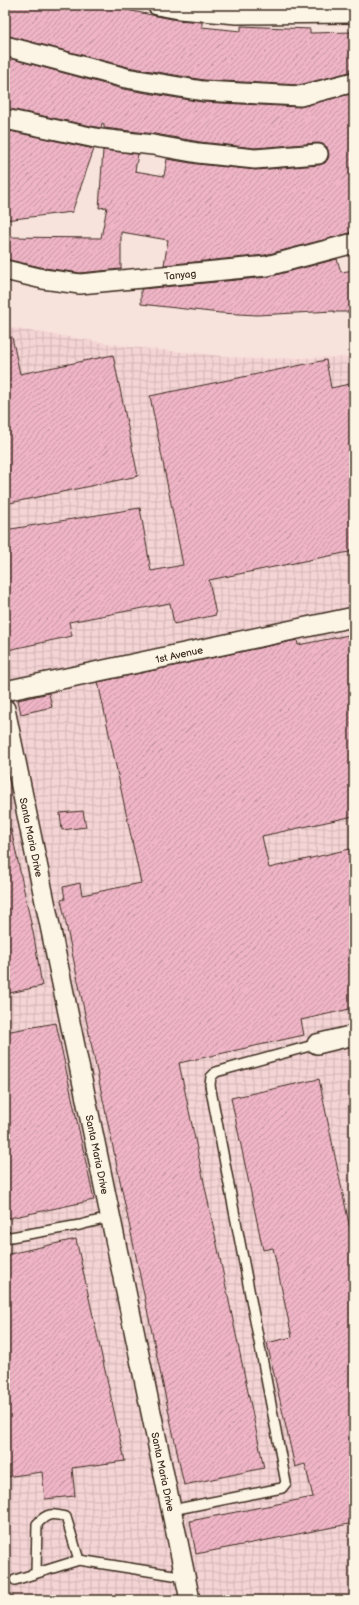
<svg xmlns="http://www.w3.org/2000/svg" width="359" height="1605" font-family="'Balsamiq Sans',sans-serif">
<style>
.industrial{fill:url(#industrial-grid)}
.building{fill:url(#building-hatch);stroke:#3b2a1e}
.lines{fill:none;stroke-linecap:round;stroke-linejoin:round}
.service-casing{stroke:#3b2a1e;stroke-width:12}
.minor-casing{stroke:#3b2a1e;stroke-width:22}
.service{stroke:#fcf5e5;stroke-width:9}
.minor{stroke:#fcf5e5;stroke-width:19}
.labels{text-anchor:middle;stroke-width:3;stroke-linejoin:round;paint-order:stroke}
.street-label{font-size:10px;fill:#3b2a1e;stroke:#fcf5e5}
</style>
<defs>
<pattern id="industrial-grid" width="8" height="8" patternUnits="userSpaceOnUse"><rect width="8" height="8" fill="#f5d4d5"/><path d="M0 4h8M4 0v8" fill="none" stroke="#d3b6b6"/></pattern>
<pattern id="building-hatch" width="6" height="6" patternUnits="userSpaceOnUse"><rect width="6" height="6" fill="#efb5c6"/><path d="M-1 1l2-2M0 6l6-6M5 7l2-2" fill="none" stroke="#c393a0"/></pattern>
</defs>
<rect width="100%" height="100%" fill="#f8e2dc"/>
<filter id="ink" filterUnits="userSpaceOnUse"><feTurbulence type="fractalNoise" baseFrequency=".025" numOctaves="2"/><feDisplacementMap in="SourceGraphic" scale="8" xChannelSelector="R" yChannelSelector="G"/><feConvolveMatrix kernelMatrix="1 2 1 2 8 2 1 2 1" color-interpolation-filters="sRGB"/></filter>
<g filter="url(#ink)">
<!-- industrial -->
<path class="industrial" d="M5,327L131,347L253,359L354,357V1600H5Z"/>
<!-- building -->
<path class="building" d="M5,5H102L177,20L202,22V27L241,31V26L310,29V33L354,32V71L299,85L204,80L128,67L5,35Z
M5,57L123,89L202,102L300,107L354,93V232L265,255L164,265L168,240L121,232V269L80,273L45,268L5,259V237L101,238L107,207L99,208L103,150L138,154L135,171L164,176L167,159L197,164L256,170L319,165L325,163L328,159L329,154L327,147L323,144L318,143L255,148L200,142L155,134L104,128V124L102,123L101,128L5,108Z
M5,130L94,149L72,212L5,220Z
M337,259L341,272L354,270V312H334V311L257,315L220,313L141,304V289L268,277Z
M12,337L20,374L113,355L138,476L5,504V338Z
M326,360L331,388L354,383V551L209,580L216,615L174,624L170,603L69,622L72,636L8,650L5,639V530L140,508L151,571L183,565L150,396Z
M354,634V816L262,836L269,868L354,848V1008L301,1020L304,1035L179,1063L264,1468L184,1485L61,900L65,899L63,887L80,883L82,895L141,883L98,682L297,640L298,645Z
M49,693L52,707L21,714L18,700Z
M83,811L86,827L62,830L60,813Z
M11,829L34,937L42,986L5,994V830Z
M56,1023L94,1200L5,1219V1032Z
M319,1079L354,1248V1523L196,1554L190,1521L313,1497L305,1464L295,1467L267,1343L292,1337L273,1248L263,1250L231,1098Z
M76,1239L125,1461L72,1468L75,1496L45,1499L42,1472L5,1477V1255Z"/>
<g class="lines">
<defs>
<path id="service" d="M5,1238L80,1225L112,1217
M172,1510L282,1488L286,1483L210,1085L211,1077L216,1072L317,1044
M36,1572L37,1524C47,1513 52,1513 66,1517L79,1560
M15,1580L79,1560L186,1577"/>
<g id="minor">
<path d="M157,5L179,9L237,14L354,13"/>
<path d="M5,46L126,78L203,91L300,96L354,82"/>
<path d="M5,119L100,139L153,145L198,153L255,159L318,154"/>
<path id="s1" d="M5,270L43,279L80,284L267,266L354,243"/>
<path id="s2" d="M5,691L354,617"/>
<path id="s3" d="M5,709L190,1600"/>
<path d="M317,1044L354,1035"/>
</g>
</defs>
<!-- service casing -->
<use href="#service" class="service-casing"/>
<!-- minor casing -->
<use href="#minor" class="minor-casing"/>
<!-- service -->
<use href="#service" class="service"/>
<!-- minor -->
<use href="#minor" class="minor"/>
</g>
</g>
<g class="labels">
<!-- street labels -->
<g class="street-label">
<text dy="4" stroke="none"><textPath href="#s1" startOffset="177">Tanyag</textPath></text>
<text dy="4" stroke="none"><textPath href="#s2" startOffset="178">1st Avenue</textPath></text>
<text dy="4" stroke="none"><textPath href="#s3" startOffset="131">Santa Maria Drive</textPath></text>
<text dy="4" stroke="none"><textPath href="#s3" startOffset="455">Santa Maria Drive</textPath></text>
<text dy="4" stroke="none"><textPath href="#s3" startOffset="779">Santa Maria Drive</textPath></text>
</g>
</g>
<!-- margin -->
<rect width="359" height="1605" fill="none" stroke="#fcf5e5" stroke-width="20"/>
<rect x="10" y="10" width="339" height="1585" fill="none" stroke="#3b2a1e" stroke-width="1.5" filter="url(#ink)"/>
</svg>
